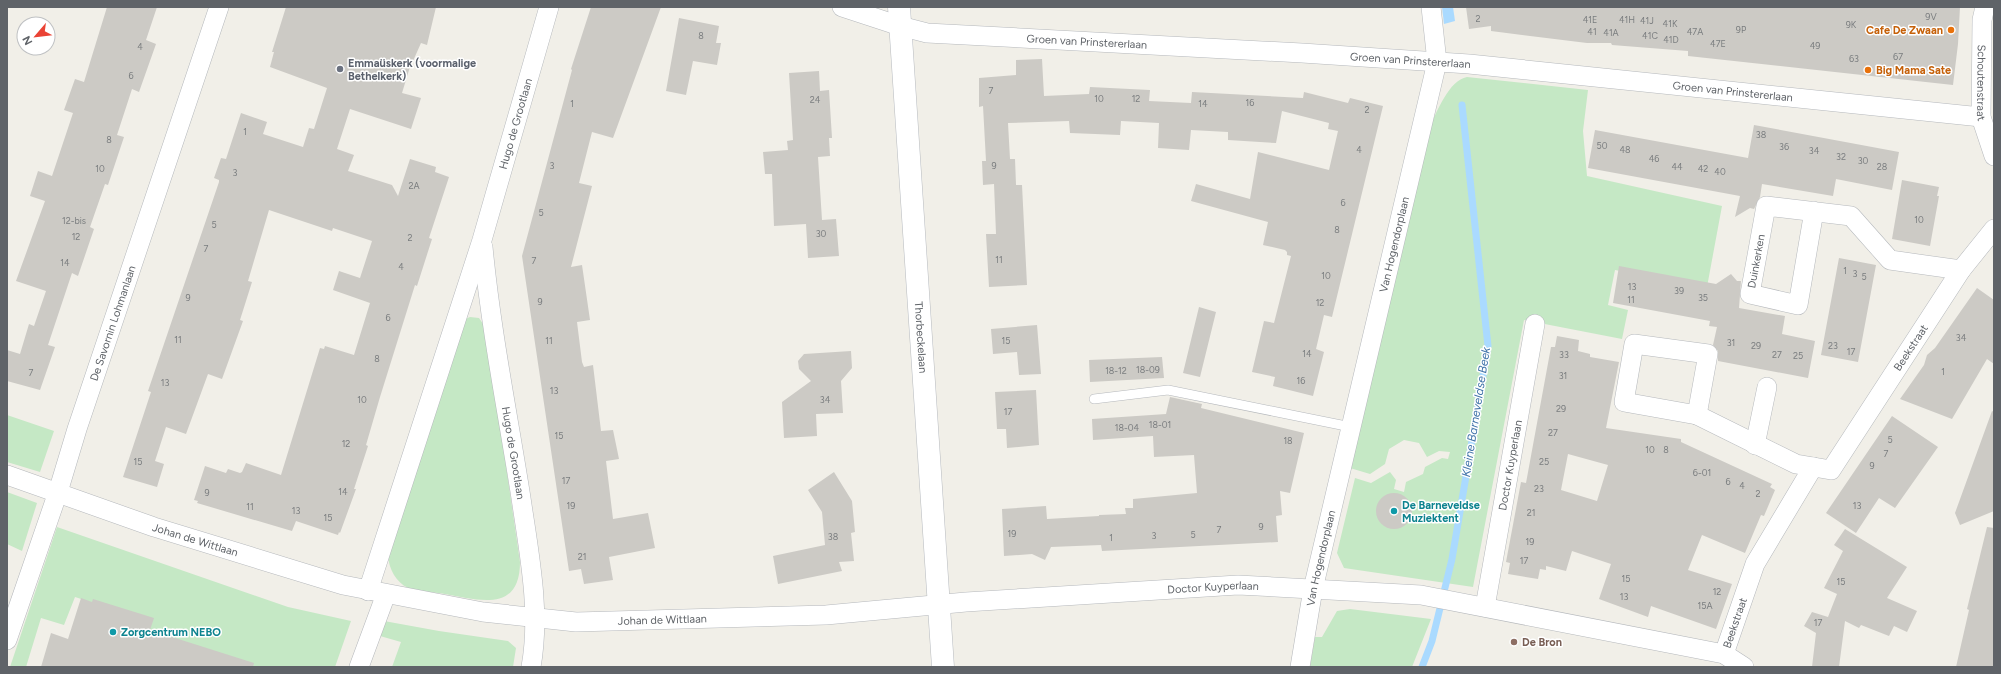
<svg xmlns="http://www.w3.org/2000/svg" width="2001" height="674" font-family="Figtree,sans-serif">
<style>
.green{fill:#c5e8c5}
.water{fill:#aadaff}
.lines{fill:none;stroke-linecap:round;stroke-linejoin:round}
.stream{stroke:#aadaff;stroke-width:7}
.building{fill:#cccac5;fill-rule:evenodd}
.lane-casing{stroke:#b5b8bc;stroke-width:10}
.street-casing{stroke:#b5b8bc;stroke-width:20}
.secondary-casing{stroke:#b6babf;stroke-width:23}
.lane{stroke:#fff;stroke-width:9}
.street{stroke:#fff;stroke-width:19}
.secondary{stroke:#fff;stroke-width:22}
.food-dot{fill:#e8710a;stroke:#fff;stroke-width:1.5}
.worship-dot{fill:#6b7280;stroke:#fff;stroke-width:1.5}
.culture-dot{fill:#0f9aa8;stroke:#fff;stroke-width:1.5}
.education-dot{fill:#8d6e63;stroke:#fff;stroke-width:1.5}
.labels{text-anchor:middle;stroke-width:3;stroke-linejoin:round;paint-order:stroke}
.number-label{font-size:9px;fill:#7a7d7f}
.food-label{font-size:11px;font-weight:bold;fill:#c56008;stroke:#fff;text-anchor:end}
.street-label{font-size:11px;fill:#5f6368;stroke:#fff}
.worship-label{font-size:11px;font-weight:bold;fill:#5b616d;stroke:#fff;text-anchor:start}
.culture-label{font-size:11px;font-weight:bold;fill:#0d838f;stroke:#fff;text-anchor:start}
.education-label{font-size:11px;font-weight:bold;fill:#785e54;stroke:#fff;text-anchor:start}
.water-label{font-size:12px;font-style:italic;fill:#4174aa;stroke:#fff}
</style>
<rect width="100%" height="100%" fill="#f1efe8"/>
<!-- green -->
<path class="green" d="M1467,77L1588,90L1583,131L1587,176L1722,206L1707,287L1615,270L1608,305L1628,310L1622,339L1524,320L1473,587L1344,568L1337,553L1355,478L1371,483L1390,472L1396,480L1394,489L1404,492L1406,482L1423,474L1425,467L1442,458L1448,459L1450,452L1439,451L1427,457L1419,443L1404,440L1389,449L1385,464L1370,474L1350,468L1430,126C1437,112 1449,80 1467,77Z
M470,317L479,318L486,328L520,562C520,613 479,600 445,594C434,592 418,592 408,588C396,582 389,569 388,556L463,320Z
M7,415L54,431L40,472L7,462Z
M7,492L37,503L22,551L7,544Z
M57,527L288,607L351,621L335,667H225L135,639L143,619L75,597L64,625L41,618L26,667H10Z
M1350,609L1431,619L1412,667H1310L1315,637H1322L1337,611Z
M384,621L439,631L508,641L516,648L513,667H392L401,642L380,636Z"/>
<!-- water -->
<path class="water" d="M1442,7H1453L1455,21L1444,24Z"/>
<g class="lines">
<!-- stream -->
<path class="stream" d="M1422,667L1432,641L1452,559L1488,346L1462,105"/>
</g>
<!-- building -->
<path class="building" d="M107,7H157L146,40L156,44L139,92L132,89L117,135L124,137L108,185L105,184L90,227L94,229L78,276L72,273L48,345L55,347L40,390L7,381V350L20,354L29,324L34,326L46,291L16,281L45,201L30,196L38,171L52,176L73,113L64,110L75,79L84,82Z
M286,7H436L427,45L421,43L409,70L402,93L421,98L411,129L350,109L337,149L354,155L348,171L392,185L398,196L410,159L436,167L435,172L449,177L429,238L432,239L417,286L415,285L380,397L366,445L368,446L354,489H356L340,533L339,532L338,535L296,521L292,531L197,503L198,501L194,500L205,466L226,473L228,469L240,473L242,472L246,463L281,475L320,348L324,349L325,346L354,355L370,303L333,290L339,271L360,278L372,241L333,228L332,231L269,210L248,281L252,282L240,320L243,321L222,379L208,374L186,434L166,427L155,461L164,464L157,487L123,477L151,392L148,391L219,182V180L214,178L221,158L226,159L241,113L267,122L263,134L303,147L309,128L314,129L327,88L270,67L274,52H272Z
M591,7H661L613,138L592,132L579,183L592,186L571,267L582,265L590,320L577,322L582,362L584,367L593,365L601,431L613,430L619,459L606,461L613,519L648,513L655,548L609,557L613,580L584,584L581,569L569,571L522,256L572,70L571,69Z
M1466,7H1960L1958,44L1953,85L1688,56V51L1612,45L1611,43H1587L1491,31V26L1469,29Z
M679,18L719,26L716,43H721L717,65L693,61L686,95L666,91Z
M1042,59L1044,96L1089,94L1090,87L1150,90L1149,101L1191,103L1192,92L1303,98L1304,92L1348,103L1350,98L1383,106L1332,317L1324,315L1316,349L1324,352L1313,396L1273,386L1275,377L1252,372L1264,321L1274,323L1291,256L1287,255V252L1285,250L1263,245L1268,222L1191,201L1196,184L1250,199L1258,152L1329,170L1338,131L1328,129L1329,123L1282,111L1276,143L1228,140V132L1191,130L1189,150L1158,148L1159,123L1121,121L1120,135L1070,133L1069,121L1008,123L1010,159H1015L1016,185H1022L1027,285L989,287L986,234H996L994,184L983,185L982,161H986L983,106L979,107V78L1016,75V60Z
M819,71L820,91L829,90L832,138H829L830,156L818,157L822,220L836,219L839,256L808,258L806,224L774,226L772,174H765L763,152L788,150L787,141L793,140L789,73Z
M1754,125L1899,152L1892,190L1836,179L1833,196L1762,184L1760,197L1754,209L1750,208L1735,217L1740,196L1588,168L1595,130L1748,158Z
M1902,180L1939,187L1937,196H1939L1930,246L1892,239Z
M1839,258L1876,265L1858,362L1821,355Z
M1619,266L1716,284L1731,274L1737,281H1741L1739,308L1785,316L1782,334L1815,341L1808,378L1718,361V351L1713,345L1717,327L1709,326L1710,321L1613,303Z
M1977,288L1994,300V364L1987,359L1952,419L1900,399L1924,365L1927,355L1935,348Z
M1199,307L1216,312L1200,377L1183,373Z
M1037,325L1041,374L1019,375L1017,352L993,354L991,329Z
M1557,336L1579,340L1578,351L1590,354V357L1619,362L1606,428L1681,439V442L1772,484L1770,487L1775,490L1764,516L1761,515L1745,553L1702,535L1688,570L1732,584L1716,629L1651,606L1648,617L1599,599L1611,564L1572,551L1566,571L1546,566V570L1540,569L1538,579L1508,574L1510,563L1506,562L1521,482L1526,483L1551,347H1555ZM1568,454L1608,465L1597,501L1561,490Z
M851,351L852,368L841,381L843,413L816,414L817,436L784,438L782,402L811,381L799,369L798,361L804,354Z
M1162,357L1164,378L1090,382L1089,360Z
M1036,390L1039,445L1007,448L1006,429H997L995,392Z
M1170,397L1202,404L1201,408L1304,433L1290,493L1280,491L1282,515L1276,516L1278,542L1102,551L1101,545L1051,547L1045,560L1032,554L1004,556L1002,509L1046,506L1047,519L1099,516V515L1126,514L1125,508H1133V499L1197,493L1194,455L1154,457L1153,436L1093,440L1092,419L1166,414Z
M1992,411L1994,412V511L1960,525L1955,513Z
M1892,416L1938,447L1895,508L1879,498L1856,533L1826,513Z
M834,472L852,501L855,532L851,533L854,561L839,562L842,571L778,584L773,556L825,545L822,512L808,490Z
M1376 511a18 18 0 1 1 36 0a18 18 0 1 1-36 0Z
M1987,527L1994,528V667H1956L1969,610L1967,609Z
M1845,529L1907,567L1887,598L1917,611L1907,632L1894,626L1889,636L1861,625L1859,628L1845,621L1839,667H1812L1816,633L1804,626L1812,612L1828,617L1837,594L1824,588L1843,551L1834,545Z
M81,598L92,602L93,599L154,618L150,630L254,663L253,667H41L51,633L68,639Z"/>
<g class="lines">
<defs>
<path id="lane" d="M1094,399L1168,390L1351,427"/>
<g id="street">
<path id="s1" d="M842,7L900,26L927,33L1302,53L1469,64L1981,117"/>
<path id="s2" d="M1985,7L1982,20L1981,117L1994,156"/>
<path id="s3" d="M1814,211L1798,305L1750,294L1766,206L1851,216L1890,260L1961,270"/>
<path id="s4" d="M483,247C491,331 508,415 521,498C529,553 541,612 531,667"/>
<path d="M1634,344L1708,354L1697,415L1624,402Z"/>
<path id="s5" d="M1697,415L1796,464L1831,470L1961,270L1994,229"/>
<path d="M1755,445L1767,387"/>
<path id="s6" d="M7,475L154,527L343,585L483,612L576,622L826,615L966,602L1238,585L1421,595L1724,654L1744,667"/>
<path id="s7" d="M368,591L482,240L549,7"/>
<path id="s8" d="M1485,607L1535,324"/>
<path id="s9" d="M7,640L58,492L77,429L219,7"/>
<path id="s10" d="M1724,654L1755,564L1813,467"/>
<path d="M359,667L386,594"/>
<path id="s11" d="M1300,667L1313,589L1437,62L1431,7"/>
</g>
<g id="secondary">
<path id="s12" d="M899,7L943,667"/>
</g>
</defs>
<!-- lane casing -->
<use href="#lane" class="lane-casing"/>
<!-- street casing -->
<use href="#street" class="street-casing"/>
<!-- secondary casing -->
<use href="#secondary" class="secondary-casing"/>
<!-- lane -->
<use href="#lane" class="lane"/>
<!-- street -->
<use href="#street" class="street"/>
<!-- secondary -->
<use href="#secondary" class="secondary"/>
</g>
<!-- markers -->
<g class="food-dot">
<circle cx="1951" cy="30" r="4"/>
<circle cx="1868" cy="70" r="4"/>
</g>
<circle class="worship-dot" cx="340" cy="69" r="4"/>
<g class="culture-dot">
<circle cx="1394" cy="511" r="4"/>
<circle cx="113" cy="632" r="4"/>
</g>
<circle class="education-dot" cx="1514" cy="642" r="4"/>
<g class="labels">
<!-- number labels -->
<g class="number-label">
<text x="1931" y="20">9V</text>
<text x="1478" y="22">2</text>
<text x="1590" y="23">41E</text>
<text x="1627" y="23">41H</text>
<text x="1647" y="24">41J</text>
<text x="1670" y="27">41K</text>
<text x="1851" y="28">9K</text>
<text x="1741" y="33">9P</text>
<text x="1592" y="35">41</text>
<text x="1695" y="35">47A</text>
<text x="1611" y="36">41A</text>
<text x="701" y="39">8</text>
<text x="1650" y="39">41C</text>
<text x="1671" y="43">41D</text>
<text x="1718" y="47">47E</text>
<text x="1815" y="49">49</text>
<text x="140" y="50">4</text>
<text x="1898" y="60">67</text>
<text x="1854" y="62">63</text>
<text x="131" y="79">6</text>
<text x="991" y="94">7</text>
<text x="1099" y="102">10</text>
<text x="1136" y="102">12</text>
<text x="815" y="103">24</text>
<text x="1250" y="106">16</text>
<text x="572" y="107">1</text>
<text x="1203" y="107">14</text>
<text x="1367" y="113">2</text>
<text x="245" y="135">1</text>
<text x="1761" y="138">38</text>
<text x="109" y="143">8</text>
<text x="1602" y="149">50</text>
<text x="1784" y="150">36</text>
<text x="1359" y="153">4</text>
<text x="1625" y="153">48</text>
<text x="1814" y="154">34</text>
<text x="1841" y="160">32</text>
<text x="1654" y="162">46</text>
<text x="1863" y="164">30</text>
<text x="552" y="169">3</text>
<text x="994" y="169">9</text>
<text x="1677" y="170">44</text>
<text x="1882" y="170">28</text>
<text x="100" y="172">10</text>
<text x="1703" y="172">42</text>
<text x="1720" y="175">40</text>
<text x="235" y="176">3</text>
<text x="414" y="189">2A</text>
<text x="1343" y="206">6</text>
<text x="541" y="216">5</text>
<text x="1919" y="223">10</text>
<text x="74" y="224">12-bis</text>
<text x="214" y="228">5</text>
<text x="1337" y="233">8</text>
<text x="821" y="237">30</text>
<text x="76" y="240">12</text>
<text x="410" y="241">2</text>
<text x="206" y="252">7</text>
<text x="999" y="263">11</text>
<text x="534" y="264">7</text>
<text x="65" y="266">14</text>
<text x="401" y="270">4</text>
<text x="1845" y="274">1</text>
<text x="1855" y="277">3</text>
<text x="1326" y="279">10</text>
<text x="1864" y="280">5</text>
<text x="1632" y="290">13</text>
<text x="1679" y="294">39</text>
<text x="188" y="301">9</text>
<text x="1703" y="301">35</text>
<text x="1631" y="303">11</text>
<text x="540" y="305">9</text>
<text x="1320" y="306">12</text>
<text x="388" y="321">6</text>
<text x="1961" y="341">34</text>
<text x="178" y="343">11</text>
<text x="549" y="344">11</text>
<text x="1006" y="344">15</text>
<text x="1731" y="346">31</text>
<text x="1756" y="349">29</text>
<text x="1833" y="349">23</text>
<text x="1851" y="355">17</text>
<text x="1307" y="357">14</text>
<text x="1564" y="358">33</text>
<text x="1777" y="358">27</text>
<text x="1798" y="359">25</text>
<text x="377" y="362">8</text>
<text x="1148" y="373">18-09</text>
<text x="1116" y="374">18-12</text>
<text x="1943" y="375">1</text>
<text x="31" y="376">7</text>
<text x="1563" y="379">31</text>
<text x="1301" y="384">16</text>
<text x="165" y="386">13</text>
<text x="554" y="394">13</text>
<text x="362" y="403">10</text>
<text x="825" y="403">34</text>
<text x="1561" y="412">29</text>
<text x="1008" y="415">17</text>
<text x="1160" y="428">18-01</text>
<text x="1127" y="431">18-04</text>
<text x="1553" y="436">27</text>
<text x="559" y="439">15</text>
<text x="1890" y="443">5</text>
<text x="1288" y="444">18</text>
<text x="346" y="447">12</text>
<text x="1650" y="453">10</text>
<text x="1666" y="453">8</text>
<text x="1886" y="457">7</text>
<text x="138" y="465">15</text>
<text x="1544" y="465">25</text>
<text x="1872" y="469">9</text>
<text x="1702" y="476">6-01</text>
<text x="566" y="484">17</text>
<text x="1728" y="485">6</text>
<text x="1742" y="489">4</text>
<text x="1539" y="492">23</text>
<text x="343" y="495">14</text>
<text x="207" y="496">9</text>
<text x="1758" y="497">2</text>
<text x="571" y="509">19</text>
<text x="1857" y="509">13</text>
<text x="250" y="510">11</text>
<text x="296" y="514">13</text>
<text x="1531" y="516">21</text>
<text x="328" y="521">15</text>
<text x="1261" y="530">9</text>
<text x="1219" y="533">7</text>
<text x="1012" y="537">19</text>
<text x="1193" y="538">5</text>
<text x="1154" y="539">3</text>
<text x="833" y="540">38</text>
<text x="1111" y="541">1</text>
<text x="1530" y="545">19</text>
<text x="582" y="560">21</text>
<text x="1524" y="564">17</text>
<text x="1626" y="582">15</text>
<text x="1841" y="585">15</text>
<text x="1717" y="595">12</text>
<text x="1624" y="600">13</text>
<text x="1705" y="609">15A</text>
<text x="1818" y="626">17</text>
</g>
<!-- food labels -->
<g class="food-label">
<text x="1943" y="34">Cafe De Zwaan</text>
<text x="1876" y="74" text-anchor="start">Big Mama Sate</text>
</g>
<!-- street labels -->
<g class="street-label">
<text dy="4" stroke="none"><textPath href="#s1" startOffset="249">Groen van Prinstererlaan</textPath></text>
<text dy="4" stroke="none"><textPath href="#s1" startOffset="573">Groen van Prinstererlaan</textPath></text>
<text dy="4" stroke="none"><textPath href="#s2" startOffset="76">Schoutenstraat</textPath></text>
<text dy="4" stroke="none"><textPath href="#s1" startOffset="897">Groen van Prinstererlaan</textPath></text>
<text dy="4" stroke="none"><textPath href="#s7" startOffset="490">Hugo de Grootlaan</textPath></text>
<text dy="4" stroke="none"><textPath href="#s11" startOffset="433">Van Hogendorplaan</textPath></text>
<text dy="4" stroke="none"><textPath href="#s3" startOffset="178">Duinkerken</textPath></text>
<text dy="4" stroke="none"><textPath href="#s9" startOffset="334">De Savornin Lohmanlaan</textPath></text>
<text dy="4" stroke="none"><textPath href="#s12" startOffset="331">Thorbeckelaan</textPath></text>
<text dy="4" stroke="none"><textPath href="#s5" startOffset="292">Beekstraat</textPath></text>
<text dy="4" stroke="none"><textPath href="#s4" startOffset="208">Hugo de Grootlaan</textPath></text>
<text dy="4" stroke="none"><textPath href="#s8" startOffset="144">Doctor Kuyperlaan</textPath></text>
<text dy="4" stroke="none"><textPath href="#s6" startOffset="199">Johan de Wittlaan</textPath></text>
<text dy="4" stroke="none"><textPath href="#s11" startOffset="111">Van Hogendorplaan</textPath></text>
<text dy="4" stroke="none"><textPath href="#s6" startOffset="1228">Doctor Kuyperlaan</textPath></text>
<text dy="4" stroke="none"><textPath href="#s6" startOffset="676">Johan de Wittlaan</textPath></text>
<text dy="4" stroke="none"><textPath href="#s10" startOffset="33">Beekstraat</textPath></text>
</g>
<!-- worship labels -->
<g class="worship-label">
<text x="348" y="67">Emmaüskerk (voormalige<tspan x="348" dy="13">Bethelkerk)</tspan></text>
</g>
<!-- culture labels -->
<g class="culture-label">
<text x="1402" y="509">De Barneveldse<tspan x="1402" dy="13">Muziektent</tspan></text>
<text x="121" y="636">Zorgcentrum NEBO</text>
</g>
<!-- education labels -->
<g class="education-label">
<text x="1522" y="646">De Bron</text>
</g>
<!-- water labels -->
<g class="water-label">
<text transform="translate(1476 412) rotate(-81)" y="4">Kleine Barneveldse Beek</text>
</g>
</g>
<!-- border -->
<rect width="2001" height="674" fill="none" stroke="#5f6368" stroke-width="16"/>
<!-- north arrow -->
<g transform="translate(36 36) rotate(242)"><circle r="19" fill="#ffffff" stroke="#bfc1c3"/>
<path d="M0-3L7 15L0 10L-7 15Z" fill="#ea4335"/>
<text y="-6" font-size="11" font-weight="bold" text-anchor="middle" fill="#5f6368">N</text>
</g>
</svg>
